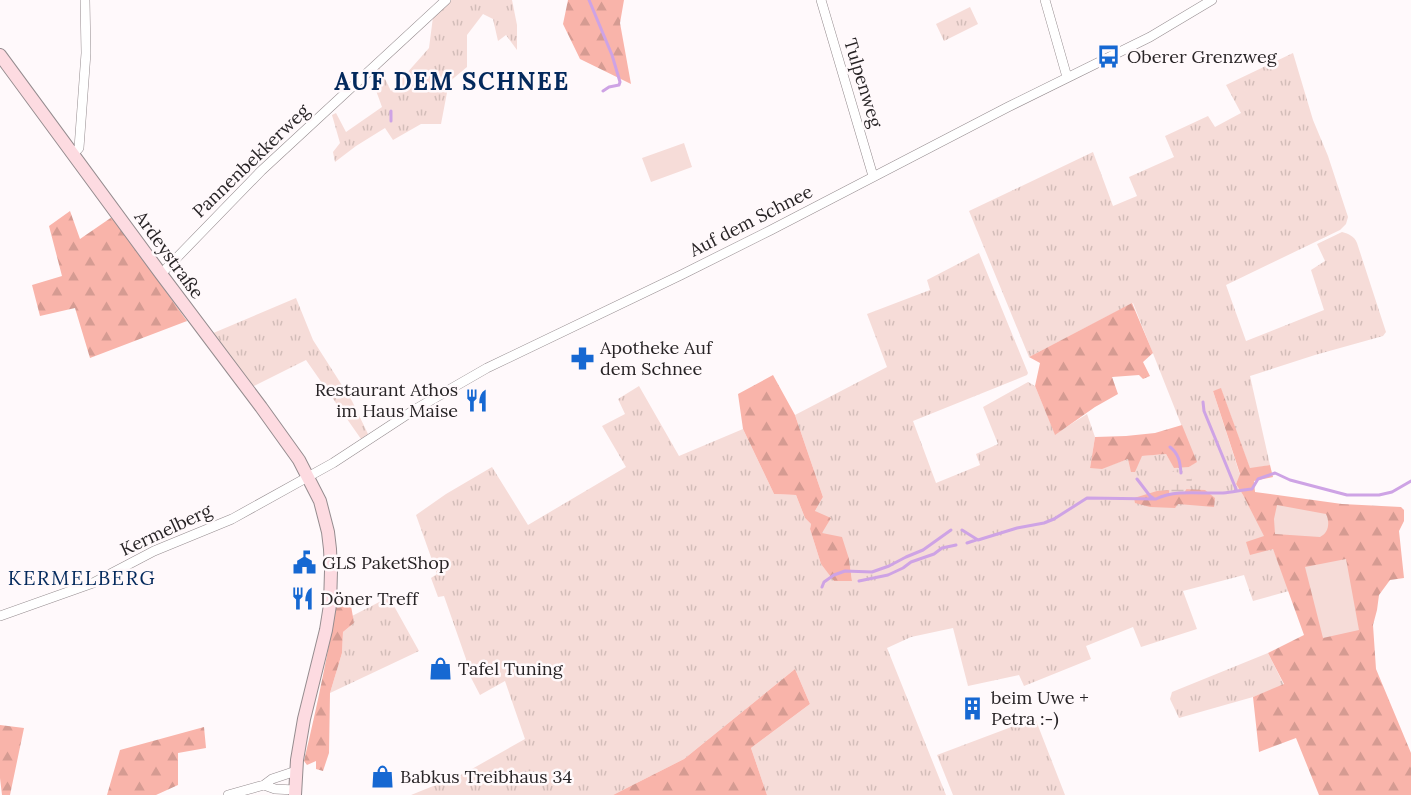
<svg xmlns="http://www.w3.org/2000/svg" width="1411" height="795" font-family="Lora,serif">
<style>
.grass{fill:url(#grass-tufts)}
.forest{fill:url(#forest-firs)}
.wetland{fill:url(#wetland-marsh)}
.garden{fill:#f6dcd8}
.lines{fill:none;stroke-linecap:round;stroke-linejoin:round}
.stream{stroke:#cea3e5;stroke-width:3}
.minor-casing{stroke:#958c8f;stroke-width:10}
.secondary-casing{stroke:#958c8f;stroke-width:14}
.minor{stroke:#fff;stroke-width:9}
.secondary{stroke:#fddbe1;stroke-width:12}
.labels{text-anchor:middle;stroke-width:5;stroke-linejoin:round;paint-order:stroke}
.poi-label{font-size:18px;fill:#282426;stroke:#fff9fb;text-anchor:start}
.street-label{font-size:18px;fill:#282426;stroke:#fff9fb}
.neighbourhood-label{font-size:20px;letter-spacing:1.5px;fill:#03295c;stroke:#fff9fb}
.district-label{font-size:24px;font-weight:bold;letter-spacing:1.5px;fill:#03295c;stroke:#fff9fb}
</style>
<defs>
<pattern id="grass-tufts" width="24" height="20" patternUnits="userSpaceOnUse" patternTransform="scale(1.5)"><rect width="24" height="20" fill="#f6dcd8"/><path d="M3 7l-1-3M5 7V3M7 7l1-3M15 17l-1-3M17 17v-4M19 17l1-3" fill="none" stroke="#d3bdb9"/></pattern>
<pattern id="forest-firs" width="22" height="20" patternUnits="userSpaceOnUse" patternTransform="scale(1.5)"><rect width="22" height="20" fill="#f9b4aa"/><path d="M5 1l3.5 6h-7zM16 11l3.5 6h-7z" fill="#d59b92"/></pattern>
<pattern id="wetland-marsh" width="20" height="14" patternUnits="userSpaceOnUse" patternTransform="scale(1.5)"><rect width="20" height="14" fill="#f6dcd8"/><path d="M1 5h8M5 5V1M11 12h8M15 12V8" fill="none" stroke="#d3bdb9"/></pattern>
</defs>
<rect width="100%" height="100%" fill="#fff9fb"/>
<!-- grass -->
<path class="grass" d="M451,0H512L517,25V50L506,35L498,41L493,19L483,14L467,35V67L449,82L441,124H421L393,140L385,128L356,146L335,162L333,152L340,143L332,115L336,113L346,132L382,107L370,74L379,67L391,91L429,48L433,17Z
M970,7L978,24L944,41L936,24Z
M1293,53L1313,120L1328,156L1348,217L1346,224L1340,230L1226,285L1246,341L1324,310L1311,270L1325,261L1317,244L1342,232C1349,234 1354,236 1357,243L1386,332L1383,336L1315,355L1250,376L1270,465L1250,469L1221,389L1213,391L1240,475L1236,484L1243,495L1265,536L1250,554L1273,548L1289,591L1253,601L1244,575L1183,591L1197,629L1141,647L1133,627L1086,646L1091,659L1024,686L1019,675L968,686L953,628L911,637L887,648L946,795H767L751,748L810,704L795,669L684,759L613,795H411L463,774L525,739L505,681L480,695L467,670L466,659L444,596L438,597L431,578L437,574L416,515L446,494L492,467L528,525L626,467L602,426L625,414L618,399L639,386L679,456L743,429L774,494L796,495L805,518L811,524L810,529L821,564L834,580L852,581L849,559L822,533L815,511L823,497L795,415L887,367L867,314L930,290L927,280L979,253L1028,373L1027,375L913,421L936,483L980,465L976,454L998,444L983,407L1028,382L1035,386L1055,434L1087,414L1095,437L1090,468C1107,469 1116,462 1132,458C1143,455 1155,455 1166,454L1174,467H1189L1196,462L1133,303L1029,357L969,211L1093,152L1113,206L1137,196L1129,177L1174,157L1165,136L1208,116L1215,127L1241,113L1226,85Z
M296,298L313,340L352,401L368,434L361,439L306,360L252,387L211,334Z
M389,597L419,651L330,693L342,653L343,632L354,623L352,616Z
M1268,653L1284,685L1253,697L1179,718L1170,699L1172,692Z
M1035,718L1065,795H953L937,755Z"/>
<!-- forest -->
<path class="forest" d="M568,0H624L620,23L631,84L580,59L563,24Z
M70,211L80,239L112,217L187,321L90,358L75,308L40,316L32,285L62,276L49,226Z
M1132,303L1153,353L1143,362L1150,376L1143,379L1139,375L1112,377L1118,394L1095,407L1055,435L1035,386L1040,363L1029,357Z
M773,375L795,415L823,497L815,511L831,518L822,533L842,537L849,559L852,581H834L821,564L810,529L811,524L805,518L796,495L774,494L743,429L738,394Z
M1221,388L1250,468L1270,465L1273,477L1254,481L1255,492L1342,504L1401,507L1404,510V521L1399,531L1404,578L1390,580L1379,595L1377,610L1373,625L1376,669L1411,753V795H1319L1296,738L1259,752L1253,697L1284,684L1268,653L1304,635L1273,549L1250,555L1246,542L1264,536L1243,495L1236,484L1240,474L1213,391Z
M1182,425L1197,462L1189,467L1174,468L1166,454L1142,456L1135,472H1131L1128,459L1102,469L1090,468L1095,437L1126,436L1155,433Z
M1183,489L1205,490L1215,498L1214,507L1178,504L1175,508L1150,507L1135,503L1134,498L1157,491Z
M349,594L354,623L343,632L342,653L330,693L329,753L323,771L316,769V761L307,765L304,761C317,706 329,651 337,596Z
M795,669L810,704L751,748L767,795H613L684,759Z
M0,725L24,728L10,795H2L0,778Z
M204,727L206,748L178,753V785L156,795H107L120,750Z"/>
<!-- wetland -->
<path class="wetland" d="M1170,471L1181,473L1189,471L1192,480L1184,493L1169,495Z"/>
<!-- garden -->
<path class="garden" d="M684,143L692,167L651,182L642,158Z
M1277,505L1326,514C1330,522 1329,533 1320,537L1275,534L1274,519Z
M1346,559L1359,630L1323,638L1305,567Z"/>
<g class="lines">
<!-- stream -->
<path class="stream" d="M589,0L612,55L620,82L619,85L609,87L603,91
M391,111V121
M1203,402L1204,411L1236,489
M1170,447C1179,454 1180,462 1181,473
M1137,479L1150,496L1153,498
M962,530L978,540L1017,528L1044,523L1054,519L1087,498L1156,499C1177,489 1201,494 1223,493C1233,492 1242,490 1252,489L1258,479L1275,473L1290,480L1347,495H1379L1392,492L1411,481
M967,543L976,540
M859,581L888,575L903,568L911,562L934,554L942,548L956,545
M822,587L824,582L834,575L845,571L872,572L889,566L906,557L923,550L951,530"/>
<defs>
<path id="minor" d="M821,0L873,176
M1045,0L1067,77
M73,154L79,148L86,53L85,0
M161,274L261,171L446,0
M0,616L93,583L154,551L232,519L333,463L414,410L487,368L681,275L771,230L1008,107L1150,37L1212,0
M264,785L275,789L295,790
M228,795L264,785L272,779L296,771"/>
<path id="secondary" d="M0,55L161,274L261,407L299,460L320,501L328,532L330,549L331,571L330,605L326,630L304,719L297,760L295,795"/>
</defs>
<!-- minor casing -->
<use href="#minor" class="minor-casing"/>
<!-- secondary casing -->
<use href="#secondary" class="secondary-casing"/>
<!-- minor -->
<use href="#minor" class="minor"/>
<!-- secondary -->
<use href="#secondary" class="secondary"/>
</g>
<!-- icons -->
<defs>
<symbol id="bus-bare" viewBox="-9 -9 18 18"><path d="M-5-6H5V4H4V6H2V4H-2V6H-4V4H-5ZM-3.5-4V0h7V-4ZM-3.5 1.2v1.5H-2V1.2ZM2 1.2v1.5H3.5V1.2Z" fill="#1668d2" stroke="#fff9fb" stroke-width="2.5" paint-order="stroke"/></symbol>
<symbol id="pharmacy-bare" viewBox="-9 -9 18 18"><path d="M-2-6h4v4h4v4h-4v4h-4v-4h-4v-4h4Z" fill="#1668d2" stroke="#fff9fb" stroke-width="2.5" paint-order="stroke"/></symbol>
<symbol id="restaurant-bare" viewBox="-9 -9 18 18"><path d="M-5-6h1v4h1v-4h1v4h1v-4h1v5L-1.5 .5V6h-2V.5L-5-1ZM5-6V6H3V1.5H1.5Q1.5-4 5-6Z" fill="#1668d2" stroke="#fff9fb" stroke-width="2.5" paint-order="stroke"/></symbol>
<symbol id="civic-bare" viewBox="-9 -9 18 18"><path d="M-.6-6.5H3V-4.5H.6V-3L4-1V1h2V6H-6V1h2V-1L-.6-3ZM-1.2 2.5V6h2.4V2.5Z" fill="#1668d2" stroke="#fff9fb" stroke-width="2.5" paint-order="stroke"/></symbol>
<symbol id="shop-bare" viewBox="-9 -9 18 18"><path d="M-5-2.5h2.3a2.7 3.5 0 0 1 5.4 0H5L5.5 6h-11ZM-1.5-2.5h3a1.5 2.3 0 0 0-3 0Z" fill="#1668d2" stroke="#fff9fb" stroke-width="2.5" paint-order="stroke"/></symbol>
<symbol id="building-bare" viewBox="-9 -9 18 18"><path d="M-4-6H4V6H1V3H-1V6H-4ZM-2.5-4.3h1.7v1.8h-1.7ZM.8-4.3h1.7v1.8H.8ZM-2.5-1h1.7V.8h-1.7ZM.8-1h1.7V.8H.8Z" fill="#1668d2" stroke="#fff9fb" stroke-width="2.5" paint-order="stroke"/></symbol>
</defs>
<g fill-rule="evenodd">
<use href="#bus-bare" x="1092" y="40" width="33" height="33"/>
<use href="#pharmacy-bare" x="566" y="342" width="33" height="33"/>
<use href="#restaurant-bare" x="460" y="384" width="33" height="33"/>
<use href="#civic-bare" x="288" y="546" width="33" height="33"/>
<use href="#restaurant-bare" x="286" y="582" width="33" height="33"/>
<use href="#shop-bare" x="424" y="652" width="33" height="33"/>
<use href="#building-bare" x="956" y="692" width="33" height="33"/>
<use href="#shop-bare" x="366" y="760" width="33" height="33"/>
</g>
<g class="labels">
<!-- poi labels -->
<g class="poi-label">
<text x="1127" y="63">Oberer Grenzweg</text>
<text x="600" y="354">Apotheke Auf<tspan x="600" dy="21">dem Schnee</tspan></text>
<text x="458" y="396" text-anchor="end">Restaurant Athos<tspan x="458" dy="21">im Haus Maise</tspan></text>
<text x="322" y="569">GLS PaketShop</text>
<text x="320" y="605">Döner Treff</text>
<text x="458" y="675">Tafel Tuning</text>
<text x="991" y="704">beim Uwe +<tspan x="991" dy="21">Petra :-)</tspan></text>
<text x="400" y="783">Babkus Treibhaus 34</text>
</g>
<!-- street labels -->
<g class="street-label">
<text transform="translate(863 83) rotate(73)" y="6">Tulpenweg</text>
<text transform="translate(251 161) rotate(-44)" y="6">Pannenbekkerweg</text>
<text transform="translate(751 221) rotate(-27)" y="6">Auf dem Schnee</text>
<text transform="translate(169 255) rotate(54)" y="6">Ardeystraße</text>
<text transform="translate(166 530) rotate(-25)" y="6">Kermelberg</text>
</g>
<!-- neighbourhood labels -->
<g class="neighbourhood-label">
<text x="82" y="585">KERMELBERG</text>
</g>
<!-- district labels -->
<g class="district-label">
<text x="452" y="90">AUF DEM SCHNEE</text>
</g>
</g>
</svg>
